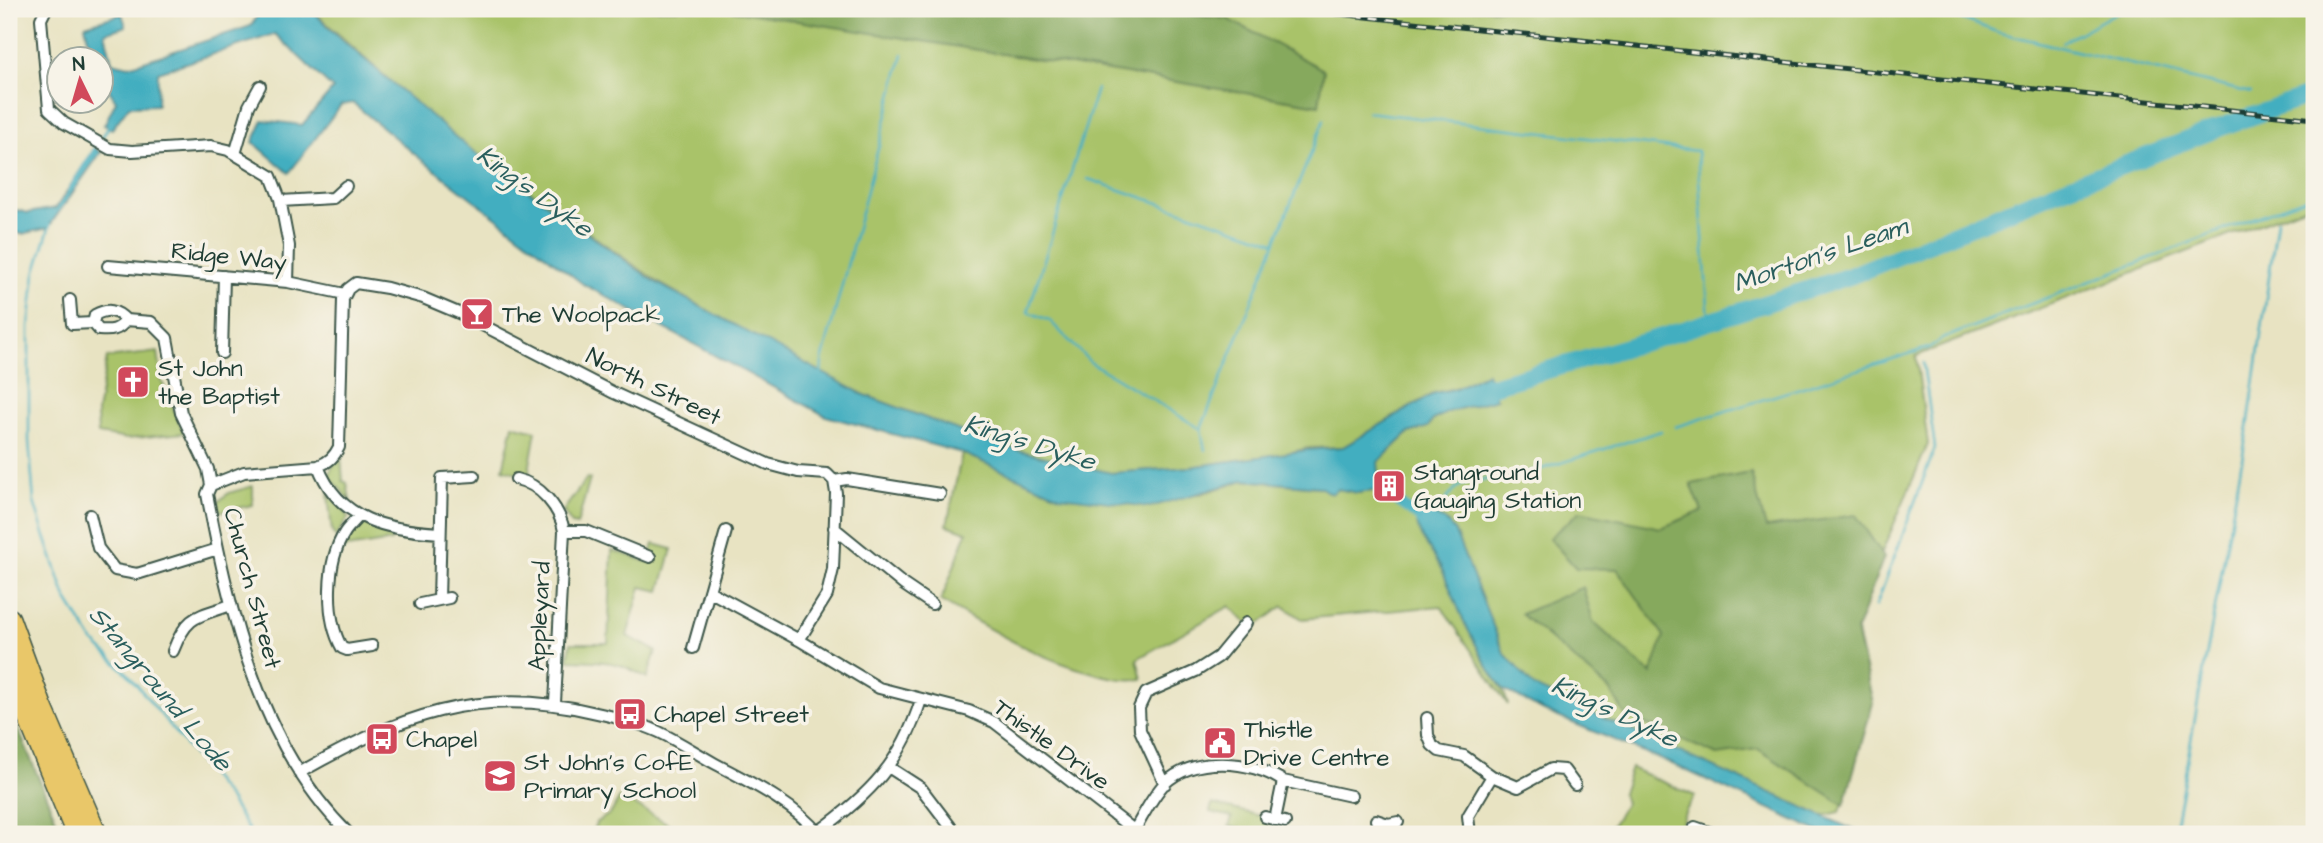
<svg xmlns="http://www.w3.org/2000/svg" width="2323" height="843" font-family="'Architects Daughter',sans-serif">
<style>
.green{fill:#a9c369;stroke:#64804e;stroke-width:2}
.forest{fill:#86a95d;stroke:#527348;stroke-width:2}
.water{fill:#42aec0;stroke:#30767a;stroke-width:2}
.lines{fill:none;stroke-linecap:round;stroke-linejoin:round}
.stream{stroke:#42aec0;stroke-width:2.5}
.canal{stroke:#42aec0;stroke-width:10}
.river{stroke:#42aec0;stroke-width:18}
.street-casing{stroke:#3d5649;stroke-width:14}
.highway-casing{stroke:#3d5649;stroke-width:24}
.street{stroke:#fff;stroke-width:10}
.highway{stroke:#e9c769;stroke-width:21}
.rail-casing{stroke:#1f3d34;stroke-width:5}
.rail{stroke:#f7f3e8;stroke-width:2.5;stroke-dasharray:8;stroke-linecap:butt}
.labels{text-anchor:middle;stroke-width:7;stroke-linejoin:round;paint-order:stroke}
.street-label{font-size:24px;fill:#1f3d34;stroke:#f7f3e8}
.poi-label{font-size:24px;fill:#1f3d34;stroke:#f7f3e8;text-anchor:start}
.water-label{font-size:26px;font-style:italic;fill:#2a5f5e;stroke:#f7f3e8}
</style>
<rect width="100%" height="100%" fill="#f7f3e8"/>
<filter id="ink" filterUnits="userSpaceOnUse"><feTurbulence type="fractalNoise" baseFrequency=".0143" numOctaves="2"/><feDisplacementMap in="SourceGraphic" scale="14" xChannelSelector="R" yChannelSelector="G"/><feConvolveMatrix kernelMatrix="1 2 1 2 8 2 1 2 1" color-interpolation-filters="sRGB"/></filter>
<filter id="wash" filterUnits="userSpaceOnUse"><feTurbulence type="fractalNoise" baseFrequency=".00686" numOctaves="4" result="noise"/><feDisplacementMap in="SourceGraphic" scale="28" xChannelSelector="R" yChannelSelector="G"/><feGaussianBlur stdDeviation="1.57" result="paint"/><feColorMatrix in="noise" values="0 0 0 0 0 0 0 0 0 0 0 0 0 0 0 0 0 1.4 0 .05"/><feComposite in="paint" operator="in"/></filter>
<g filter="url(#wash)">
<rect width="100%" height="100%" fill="#e8e3c2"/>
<!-- green -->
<path class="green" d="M311,9H2314V203L1916,356L1928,444L1854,618L1870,692L1848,790L1840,812L1823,816L1534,687L1504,653L1454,530L1430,513L1422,515L1417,524C1423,540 1433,552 1441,567C1456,597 1467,628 1482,657C1492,676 1503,684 1508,705L1441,606L1302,619L1283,606L1256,626L1243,620L1230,606L1137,659L1142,679C1125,681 1111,678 1094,673C1038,659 991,630 941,601L967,532L947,525L962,453L1060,496L1201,494L1244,480L1338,489L1358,493L1379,490L1378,462L1409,433L1428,427L1433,420L1447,412L1496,399L1462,386L1434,393L1343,447L1308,448L1288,453L1190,467L1110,473L997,445L865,395L800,363L658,282L465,145L389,80Z
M158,352L162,382L184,433L127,439L98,434L97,412L107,358Z
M513,425L536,431L528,476L503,469Z
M341,457L343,481L347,483L350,501L329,476L332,467Z
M587,478L590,479L577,525L572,524L563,511Z
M253,486V505L218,512L219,501L229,493Z
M328,494L346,512L348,518L336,537L332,532Z
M365,524L393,532L391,541L341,549L355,526Z
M654,544L672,549L660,591L641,587L627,636L656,651L647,678C617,660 603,661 568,660L571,643H608L612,550L648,562Z
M1631,768L1695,796L1685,812L1679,834H1607L1625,804L1622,793Z
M620,797H621L686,834H591L597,822L611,813Z
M1212,804L1269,818L1267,825L1309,834H1261L1229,826L1232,817L1210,812Z"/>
<!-- forest -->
<path class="forest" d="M723,9H1142L1228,19L1324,70L1319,105Z
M1751,473L1766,528L1856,515L1884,557L1856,631L1873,703L1844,805L1758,749L1717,755L1625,715L1611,691L1521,614L1583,587L1593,622L1651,674L1664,636L1617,569L1576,568L1549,538L1580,511L1661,528L1702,511L1691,484Z
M9,707L62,834H17L9,830Z"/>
<!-- water -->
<path class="water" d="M256,9H310L342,40L465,145L655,282L862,394L997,445L1111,473L1190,467L1307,450L1343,447L1435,393L1454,389L1487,373L1496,399L1448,412L1433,420L1428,427L1409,433L1378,462L1380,490L1358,493L1338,489L1331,494L1320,487L1244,480L1150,507L1060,496L962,453L826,416L583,284L418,157L353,103L341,105L289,173L253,142L263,120L302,125L333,89L275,34L158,72L157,105L129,106L112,129L104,125L116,101L102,79V60L92,59L85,25L122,14L126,26L105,33L112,62L129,66L251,26L259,13Z
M95,148L101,152L48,228L22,234L9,232V208L28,213L56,208Z
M1430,513L1445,520L1454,530L1504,653L1534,687L1863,834H1824L1670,763L1544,711L1504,690L1490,671L1464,622L1441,567L1421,536L1418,527L1419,518Z"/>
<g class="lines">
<!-- stream -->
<path class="stream" d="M1935,9L1997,32L2251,93
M2063,42L2123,9
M1097,89L1028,312L1049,320L1090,362L1201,429L1205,450
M1367,112L1697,151L1709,321
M100,141L109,126
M1088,179L1274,242
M68,191L96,146
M50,225L35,274L29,326V441L34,502L45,537L66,598L93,641L128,674L230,800L251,834
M821,376L822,361L903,54
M1675,427L1928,348L1944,338L2018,309L2314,195
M1201,429L1324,120
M1433,515L1456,488L1468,482L1512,476L1545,468L1661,431
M1876,606L1935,448L1923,363
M2174,834L2249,421L2277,220"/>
<!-- canal -->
<path class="canal" d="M1371,482L1419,518L1428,529"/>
<!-- river -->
<path class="river" d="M1471,395L1492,386L1662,337L1850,276L2050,194L2224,126L2314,94"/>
</g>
</g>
<g filter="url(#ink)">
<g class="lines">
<defs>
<path id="street" d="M46,9L41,19L49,109L64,123L110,149L132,151L211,146L228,150L271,176L280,199L289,246L288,282
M235,154L249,106L260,86
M281,201L333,198L346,186
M108,266L288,282L345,294
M70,300L72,324L93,323
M126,320C119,331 110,331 99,330L93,323L95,315C108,308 116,310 126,320L151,322L167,338L181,413L208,469L211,485
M222,353L224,276
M318,466C339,521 388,530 440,533
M516,479C540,484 560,508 564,531
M834,481L847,479L940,494
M90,515L98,548L115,570L137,574L218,549
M359,516C355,521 349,526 345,532C326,561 325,618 342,648L347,650L372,646
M834,528L904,585L932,604
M709,591L799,640L879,688L969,711L994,722L1139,834
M449,598L439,600L442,478L474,476
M420,604L439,600
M799,640L827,595L833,569L836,493L834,481
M693,648L726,531
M173,651C187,615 196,617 231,605
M555,703L564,531H586L650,557
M1427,718L1428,735L1432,745L1439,751L1464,756L1492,776L1518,787L1551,769L1564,770L1575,785
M890,768L921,788L956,834
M299,773C399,716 477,685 592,712C615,717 637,722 659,732C678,741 696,753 714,763C751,783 792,802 819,834
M1165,784L1140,730L1139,708L1146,693L1196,671L1218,657L1246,623
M1265,817L1285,822
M1275,820L1283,781L1351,796
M1376,820L1388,824L1398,822
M1695,827L1715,834
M1134,831C1143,816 1152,797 1164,784C1194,755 1251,760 1283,781
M818,832C870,794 901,763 921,700
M349,834C259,746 230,613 207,494L211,485L244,472L318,466C329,462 334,457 339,447L343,299L348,289L356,283L387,288L423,298L461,314L614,393L768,464L798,472L827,474L834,481
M1470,834L1468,816L1492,776"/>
<path id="highway" d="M9,619L41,706L96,834
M9,670L77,834"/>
</defs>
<!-- street casing -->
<use href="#street" class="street-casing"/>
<!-- highway casing -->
<use href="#highway" class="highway-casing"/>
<!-- street -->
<use href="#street" class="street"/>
<!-- highway -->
<use href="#highway" class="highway"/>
<defs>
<path id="rail" d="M1292,9L2314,119"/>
</defs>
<!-- rail casing -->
<use href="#rail" class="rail-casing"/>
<!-- rail -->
<use href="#rail" class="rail"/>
</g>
</g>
<!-- icons -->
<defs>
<symbol id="bar-square" viewBox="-11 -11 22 22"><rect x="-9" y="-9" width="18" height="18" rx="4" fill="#d1495b" stroke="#f7f3e8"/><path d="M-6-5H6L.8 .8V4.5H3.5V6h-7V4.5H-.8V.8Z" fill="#fff"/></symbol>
<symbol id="church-square" viewBox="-11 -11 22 22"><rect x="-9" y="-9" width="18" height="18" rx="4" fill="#d1495b" stroke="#f7f3e8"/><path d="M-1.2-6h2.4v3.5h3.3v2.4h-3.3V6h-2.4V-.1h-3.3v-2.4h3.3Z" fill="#fff"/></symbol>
<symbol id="building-square" viewBox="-11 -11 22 22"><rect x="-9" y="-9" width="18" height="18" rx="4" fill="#d1495b" stroke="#f7f3e8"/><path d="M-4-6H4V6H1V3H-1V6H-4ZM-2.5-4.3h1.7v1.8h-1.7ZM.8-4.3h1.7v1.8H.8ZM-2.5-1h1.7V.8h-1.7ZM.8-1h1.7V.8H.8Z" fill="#fff"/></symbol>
<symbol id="bus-square" viewBox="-11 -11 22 22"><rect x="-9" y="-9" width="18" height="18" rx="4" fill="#d1495b" stroke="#f7f3e8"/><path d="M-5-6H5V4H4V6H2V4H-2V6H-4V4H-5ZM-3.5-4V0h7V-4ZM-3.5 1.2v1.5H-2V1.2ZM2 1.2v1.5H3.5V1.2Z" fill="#fff"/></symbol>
<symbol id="civic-square" viewBox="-11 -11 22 22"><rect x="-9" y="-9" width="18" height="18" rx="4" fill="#d1495b" stroke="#f7f3e8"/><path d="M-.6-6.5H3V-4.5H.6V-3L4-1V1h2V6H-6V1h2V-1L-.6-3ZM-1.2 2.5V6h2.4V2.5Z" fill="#fff"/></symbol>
<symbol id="school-square" viewBox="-11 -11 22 22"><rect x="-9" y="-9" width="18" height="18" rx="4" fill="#d1495b" stroke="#f7f3e8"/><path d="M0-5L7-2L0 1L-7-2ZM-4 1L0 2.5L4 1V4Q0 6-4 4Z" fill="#fff"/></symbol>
</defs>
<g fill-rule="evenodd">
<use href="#bar-square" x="458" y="295" width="38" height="38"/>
<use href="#church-square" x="114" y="363" width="38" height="38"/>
<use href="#building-square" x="1370" y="467" width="38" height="38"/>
<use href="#bus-square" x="611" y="695" width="38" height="38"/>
<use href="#bus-square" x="363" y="720" width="38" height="38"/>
<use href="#civic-square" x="1201" y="724" width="38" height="38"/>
<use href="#school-square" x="481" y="757" width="38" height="38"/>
</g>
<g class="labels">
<!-- street labels -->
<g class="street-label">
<text transform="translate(229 256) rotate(6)" y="8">Ridge Way</text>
<text transform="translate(654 386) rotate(26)" y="8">North Street</text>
<text transform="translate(253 588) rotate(75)" y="8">Church Street</text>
<text transform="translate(539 616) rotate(-87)" y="8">Appleyard</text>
<text transform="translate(1052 744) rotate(36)" y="8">Thistle Drive</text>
</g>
<!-- poi labels -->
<g class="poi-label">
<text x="502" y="322">The Woolpack</text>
<text x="158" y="376">St John<tspan x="158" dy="28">the Baptist</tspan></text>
<text x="1414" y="480">Stanground<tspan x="1414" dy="28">Gauging Station</tspan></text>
<text x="654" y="722">Chapel Street</text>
<text x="1244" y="737">Thistle<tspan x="1244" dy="28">Drive Centre</tspan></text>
<text x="406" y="747">Chapel</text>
<text x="524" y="770">St John's CofE<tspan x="524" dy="28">Primary School</tspan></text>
</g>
<!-- water labels -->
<g class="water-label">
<text transform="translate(535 191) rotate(36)" y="9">King's Dyke</text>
<text transform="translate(1820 254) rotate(-19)" y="9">Morton's Leam</text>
<text transform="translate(1030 442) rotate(17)" y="9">King's Dyke</text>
<text transform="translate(161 688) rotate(50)" y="9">Stanground Lode</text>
<text transform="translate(1615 711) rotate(25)" y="9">King's Dyke</text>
</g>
</g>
<!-- margin -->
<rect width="2323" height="843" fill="none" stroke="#f7f3e8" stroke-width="35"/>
<!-- north arrow -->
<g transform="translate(80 80) rotate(355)"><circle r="33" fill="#f7f3e8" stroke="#a1aaa0" stroke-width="2"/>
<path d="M0-5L12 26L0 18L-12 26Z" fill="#d1495b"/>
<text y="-10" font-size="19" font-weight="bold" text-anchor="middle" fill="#1f3d34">N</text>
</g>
</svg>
